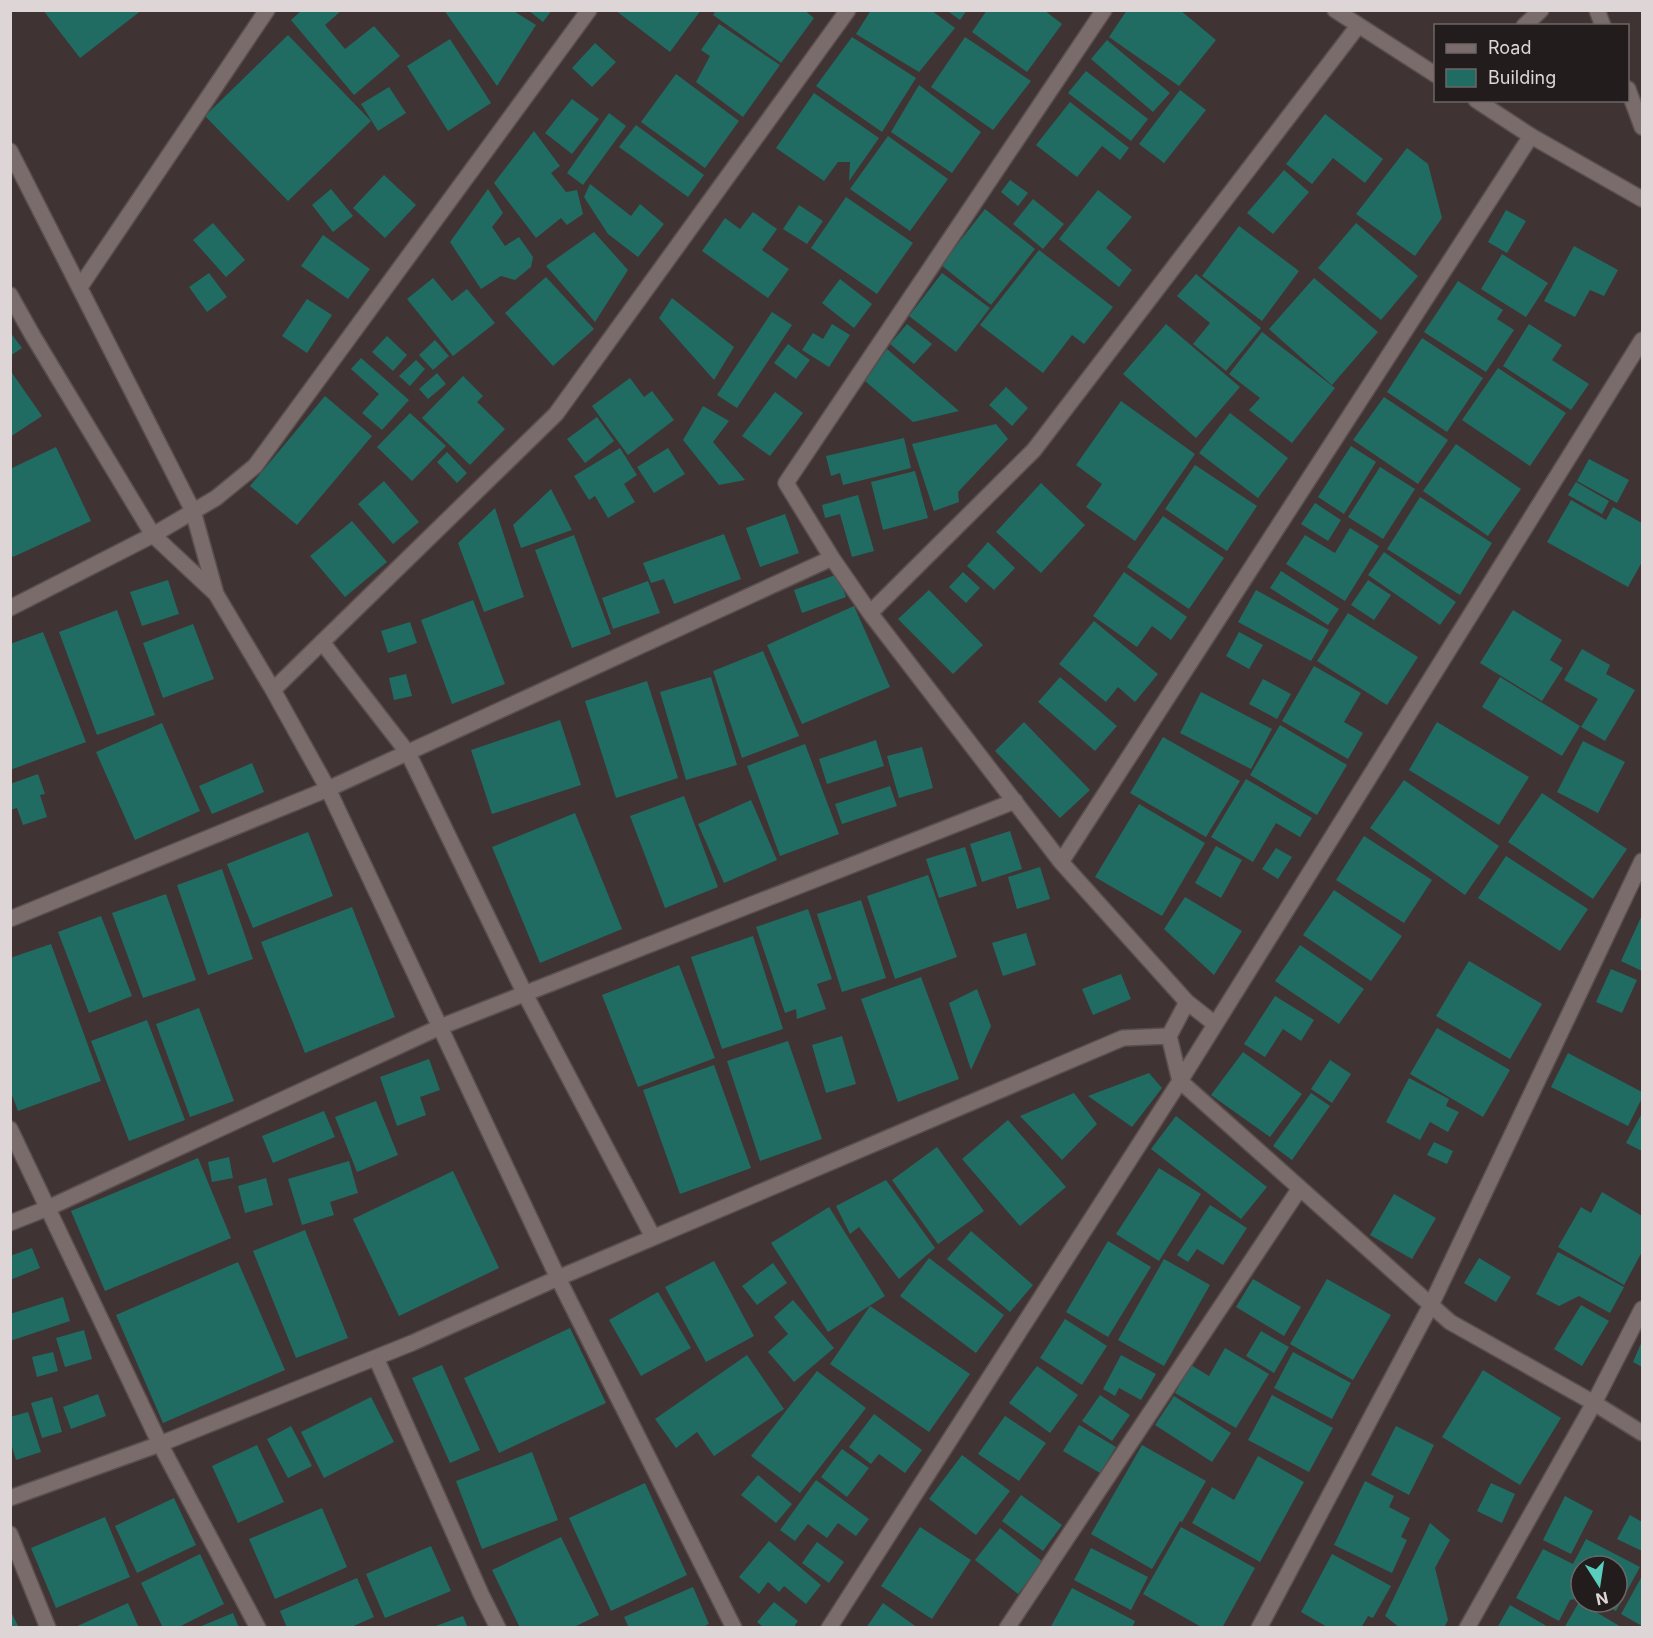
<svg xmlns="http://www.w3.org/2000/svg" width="1653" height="1638" font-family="Inter,sans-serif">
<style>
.building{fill:#206c62}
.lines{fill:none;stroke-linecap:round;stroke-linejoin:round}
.street-casing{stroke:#5a4f4f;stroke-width:18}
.secondary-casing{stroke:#5a4f4f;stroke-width:18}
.street{stroke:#7a6c6b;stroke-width:15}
.secondary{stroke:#7a6c6b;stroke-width:15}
</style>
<rect width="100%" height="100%" fill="#403333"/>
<!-- building -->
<path class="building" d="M43,10H142L80,58Z
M302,10H342L325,25L345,49L374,26L400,56L354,95L291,20Z
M444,10H512L536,25L497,86Z
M528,10H552L543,22Z
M615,10H701L670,52Z
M716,10H804L814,18L781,63L713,15Z
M871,10H931L955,28L919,72L856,34Z
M946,10H967L960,20Z
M987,10H1044L1062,24L1027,72L972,32Z
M1127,10H1180L1216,40L1179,86L1109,37Z
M719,24L780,65L743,117L696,82L710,56L701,50Z
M288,35L371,121L288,201L205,116Z
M852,37L916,78L882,132L816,86Z
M965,37L1031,81L993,130L931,87Z
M450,39L491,103L448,131L407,66Z
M1107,40L1170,93L1153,112L1091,59Z
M595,43L616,62L592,87L572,68Z
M1086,71L1148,119L1131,141L1068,93Z
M676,74L739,121L705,168L641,122Z
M919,85L981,132L952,173L891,132Z
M389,87L406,113L378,131L361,104Z
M1180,90L1206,110L1164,163L1139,144Z
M814,93L879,138L849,181L850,162H838L824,181L776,148Z
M572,99L599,119L572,154L545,133Z
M1070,102L1129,148L1120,160L1102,146L1077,177L1036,145Z
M609,113L626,126L583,185L567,173Z
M1325,114L1383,159L1365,183L1333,158L1312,184L1286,164Z
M636,125L704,175L688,197L619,147Z
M534,131L560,166L551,173L566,192L577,190L583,214L567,225L561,218L536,238L494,183Z
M888,136L948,179L910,231L850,189Z
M1407,148L1428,164L1442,218L1415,256L1356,214Z
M1284,170L1309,192L1273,234L1247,213Z
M384,175L416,205L385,238L353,208Z
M1010,180L1028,193L1018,206L1001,192Z
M590,184L631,216L640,204L664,224L638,257L608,234L584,197Z
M331,189L353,216L333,232L312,205Z
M488,189L503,213L492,227L505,246L519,237L533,257L531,267L515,280L501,276L481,289L450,242Z
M1098,190L1132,217L1106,248L1132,270L1119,287L1059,239Z
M846,197L913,243L877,294L811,248Z
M1033,199L1064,224L1043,249L1013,224Z
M799,205L823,221L807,244L783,229Z
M985,209L1035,249L991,305L941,265Z
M1506,210L1526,221L1507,253L1488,242Z
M753,212L777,229L762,250L789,269L768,298L702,251L725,218L740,229Z
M213,223L245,260L226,277L193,240Z
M1356,223L1418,276L1381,320L1318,268Z
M1239,226L1299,271L1262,321L1202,276Z
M594,232L628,270L595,322L546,266Z
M323,235L370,269L348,299L301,266Z
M1574,246L1618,270L1604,296L1590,290L1575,317L1544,301Z
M1039,250L1113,307L1084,344L1072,335L1043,373L980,325Z
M1502,254L1548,283L1526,317L1481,289Z
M209,273L227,297L207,312L189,287Z
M942,273L990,308L956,352L909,316Z
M1196,274L1261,328L1226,371L1193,344L1210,323L1177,296Z
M546,277L594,329L553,366L505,313Z
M433,278L452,301L467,289L495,323L453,356L407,299Z
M1314,278L1378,332L1332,385L1269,329Z
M840,279L872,304L854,328L822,303Z
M1458,281L1503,310L1497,319L1514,330L1486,372L1424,332Z
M672,298L734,347L714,380L659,318Z
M307,299L332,315L307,353L282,336Z
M772,312L792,325L737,408L717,395Z
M832,324L850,335L829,367L802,350L813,333L823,339Z
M907,324L932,344L914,364L890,344Z
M1166,324L1240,387L1196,438L1123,374Z
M1529,324L1562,345L1552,360L1589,384L1571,410L1503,366Z
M10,332L22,348L10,356Z
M1262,332L1335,388L1292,443L1249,410L1260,398L1229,374Z
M387,336L407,355L393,371L372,352Z
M1422,338L1483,378L1447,432L1387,392Z
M435,340L449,356L433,370L419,355Z
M788,344L810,360L796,379L774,363Z
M887,349L959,411L913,422L865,381Z
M361,358L409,400L382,430L362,413L379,394L351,369Z
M416,360L425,369L410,386L399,376Z
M1498,368L1566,413L1530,466L1462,420Z
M10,370L42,416L10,437Z
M437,373L446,384L428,399L419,389Z
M463,376L483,396L477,402L505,429L470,465L422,418Z
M630,378L644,397L652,391L674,420L628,455L592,406Z
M1006,387L1028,408L1012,426L989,405Z
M775,392L803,413L770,456L742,436Z
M325,396L372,436L297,525L250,486Z
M1384,397L1448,440L1418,484L1353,440Z
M1121,401L1195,454L1135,541L1086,507L1102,484L1076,465Z
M703,406L729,421L713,442L745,480L719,485L683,440Z
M410,413L446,446L412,481L377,447Z
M1230,413L1288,458L1258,498L1199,453Z
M597,417L614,441L585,463L567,439Z
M996,424L1008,439L958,492L959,502L934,511L912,444Z
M904,438L911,468L843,485L840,473L831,476L826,456Z
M1456,444L1521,489L1488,536L1423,491Z
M1351,446L1376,462L1344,514L1318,497Z
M56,447L91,521L13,557L10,551V469Z
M620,448L637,475L624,484L635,502L608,518L595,496L589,500L574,476Z
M668,448L685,474L654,493L637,467Z
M447,452L467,473L457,483L437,462Z
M1589,459L1629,480L1617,503L1577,481Z
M1195,465L1257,506L1227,551L1165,509Z
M1380,467L1415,489L1383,539L1348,517Z
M915,471L928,518L883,530L871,482Z
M384,481L419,522L393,544L358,504Z
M1576,482L1609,501L1602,514L1568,495Z
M1041,483L1085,525L1041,573L996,532Z
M551,489L572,530L521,548L513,525Z
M858,495L874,551L852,557L840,514L825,518L822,505Z
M1420,497L1492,543L1460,595L1387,549Z
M1571,500L1606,520L1613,507L1642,523V562L1628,587L1547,542Z
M1315,503L1341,520L1328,541L1301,524Z
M495,508L524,597L484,612L458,543Z
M785,514L799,553L760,567L746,528Z
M1163,516L1224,558L1189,609L1127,567Z
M352,521L387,562L345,597L310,556Z
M1350,528L1379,546L1345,601L1286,564L1305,535L1335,553Z
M724,534L741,579L674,604L664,579L651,583L643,563Z
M574,535L611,634L572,648L535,550Z
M988,542L1015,568L994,590L967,566Z
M1384,552L1456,602L1440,625L1368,575Z
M1281,571L1339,609L1328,625L1270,588Z
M963,572L980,588L966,603L949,587Z
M1124,572L1187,617L1171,640L1152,626L1137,647L1093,616Z
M838,574L846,597L802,613L794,590Z
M168,580L179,614L142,626L130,592Z
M1368,580L1391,595L1374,620L1351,605Z
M648,581L660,613L613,629L602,598Z
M929,590L983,645L953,674L898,619Z
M1256,590L1329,630L1311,661L1238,622Z
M473,600L505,684L452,704L421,620Z
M854,606L890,687L802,724L767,645Z
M117,610L155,715L97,735L59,632Z
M1513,610L1562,640L1550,660L1563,668L1542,701L1480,663Z
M1348,613L1418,657L1387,705L1317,661Z
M1094,621L1158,674L1135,702L1118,687L1106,702L1059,664Z
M410,622L417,643L388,653L381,631Z
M193,624L214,679L163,698L143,643Z
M43,632L86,742L10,770V644Z
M1239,632L1263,645L1249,669L1226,656Z
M1582,649L1610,665L1606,674L1635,690L1605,741L1581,727L1598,699L1564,680Z
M763,651L799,736L742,758L713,671Z
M1314,666L1361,693L1344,722L1363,733L1348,759L1282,721Z
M406,674L412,696L394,700L389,678Z
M711,677L737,765L686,780L660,692Z
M1060,677L1117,726L1095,751L1038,702Z
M1500,677L1580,726L1562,756L1482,707Z
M1263,679L1291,694L1277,719L1249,704Z
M647,681L678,778L616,798L585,701Z
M1201,692L1272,729L1251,769L1180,733Z
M560,720L581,785L492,814L471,750Z
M1024,722L1090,790L1060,818L995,751Z
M1437,722L1529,777L1499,825L1409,770Z
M162,723L200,811L135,840L96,752Z
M1280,725L1347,765L1317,815L1250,775Z
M1163,737L1240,781L1206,837L1130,793Z
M876,740L884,766L827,784L819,759Z
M1583,741L1625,762L1598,813L1557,792Z
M805,744L839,834L780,856L747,766Z
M922,747L933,788L899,798L887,756Z
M252,763L264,792L212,814L199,786Z
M38,774L45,794L40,795L47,817L23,825L17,808L10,810V784Z
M1246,779L1312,818L1300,837L1276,823L1253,862L1211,837Z
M1404,780L1499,846L1465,895L1370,828Z
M890,786L897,806L842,824L835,804Z
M1542,793L1627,849L1593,899L1508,842Z
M684,796L718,887L665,908L630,816Z
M751,800L777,860L724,883L698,824Z
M1139,804L1205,843L1162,916L1095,877Z
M575,813L622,929L540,963L492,847Z
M1010,831L1022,869L982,882L970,844Z
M308,832L333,896L253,928L227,864Z
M1364,836L1432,880L1404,923L1336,880Z
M1216,846L1242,860L1221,898L1195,883Z
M965,847L977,886L939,898L926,859Z
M1276,848L1292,857L1278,879L1262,869Z
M1506,856L1588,909L1560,951L1478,898Z
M1040,867L1050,899L1017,909L1008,877Z
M222,869L253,959L208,975L177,885Z
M928,875L957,957L895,979L867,896Z
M1334,890L1402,936L1371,981L1303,935Z
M166,894L196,980L143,998L112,913Z
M1185,897L1242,931L1214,975L1164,929Z
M861,900L886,978L842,992L817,914Z
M352,907L395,1017L305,1053L261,942Z
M808,909L832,979L817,984L826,1009L797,1019L796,1009L785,1013L756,927Z
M1642,915V971L1621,961Z
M101,916L132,996L89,1013L58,932Z
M1026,933L1036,965L1003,976L992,943Z
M753,936L783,1029L722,1049L691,957Z
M51,944L101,1081L18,1111L10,1090V958Z
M1300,945L1364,989L1339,1024L1275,981Z
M1469,961L1542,1004L1510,1059L1436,1016Z
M679,965L715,1058L638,1087L602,995Z
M1611,969L1637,980L1622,1013L1596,1002Z
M1121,974L1131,999L1093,1015L1082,989Z
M921,977L959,1079L898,1102L861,999Z
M977,989L991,1026L971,1070L949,1003Z
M1275,996L1314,1020L1301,1041L1283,1029L1265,1057L1244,1044Z
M199,1008L234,1101L190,1117L156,1024Z
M147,1020L185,1120L129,1141L91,1041Z
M1437,1028L1510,1070L1483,1117L1410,1074Z
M842,1036L856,1084L826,1093L812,1045Z
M788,1041L822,1139L760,1161L727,1061Z
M1243,1052L1302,1094L1270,1137L1211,1095Z
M1568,1053L1642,1092V1098L1628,1126L1551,1087Z
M429,1059L440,1090L420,1097L426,1115L397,1126L380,1077Z
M1330,1060L1351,1074L1332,1103L1311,1089Z
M714,1065L751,1168L680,1194L643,1090Z
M1149,1073L1162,1088L1132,1127L1088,1096Z
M1409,1078L1449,1099L1446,1106L1459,1112L1448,1132L1430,1122L1420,1140L1386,1122Z
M1074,1093L1097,1124L1062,1160L1020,1116Z
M1311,1093L1330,1106L1292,1160L1273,1146Z
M376,1101L398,1155L357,1172L335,1117Z
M324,1111L335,1137L273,1163L262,1136Z
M1642,1113V1151L1626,1143Z
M1176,1116L1267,1187L1241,1219L1151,1149Z
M1008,1120L1066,1187L1020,1226L962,1159Z
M1434,1142L1453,1151L1447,1164L1427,1155Z
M937,1147L984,1211L938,1244L892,1180Z
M229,1157L233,1178L212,1182L208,1162Z
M198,1158L231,1238L105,1291L71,1211Z
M349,1161L358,1193L330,1202L334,1215L302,1225L288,1179Z
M1159,1168L1201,1194L1159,1261L1116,1234Z
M453,1171L499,1268L399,1316L353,1219Z
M266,1178L273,1205L245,1213L238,1186Z
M886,1180L935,1248L899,1279L859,1227L850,1234L836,1206Z
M1602,1192L1642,1216V1252L1624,1285L1558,1247L1581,1207L1591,1213Z
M1394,1194L1436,1218L1412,1259L1370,1235Z
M1210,1205L1247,1228L1223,1265L1197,1249L1188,1262L1177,1255Z
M829,1207L885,1296L828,1332L771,1243Z
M305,1230L348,1338L296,1358L253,1251Z
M971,1231L1033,1285L1010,1312L947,1259Z
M1108,1241L1151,1267L1108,1337L1066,1312Z
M32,1248L40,1268L10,1280V1256Z
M1558,1252L1624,1287L1610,1313L1579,1296L1559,1306L1536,1294Z
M929,1258L1004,1315L976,1353L900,1296Z
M1479,1258L1511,1277L1496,1302L1464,1283Z
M1164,1259L1210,1285L1164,1366L1118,1340Z
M714,1261L754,1336L706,1362L665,1287Z
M238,1262L285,1370L163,1423L116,1315Z
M773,1263L787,1283L757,1305L742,1286Z
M1253,1279L1301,1307L1284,1336L1236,1307Z
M1327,1279L1391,1315L1353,1380L1290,1344Z
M658,1292L691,1348L641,1376L609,1320Z
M63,1297L70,1321L10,1341V1314Z
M793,1300L834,1348L794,1382L768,1352L788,1334L774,1317Z
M1581,1305L1609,1321L1582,1366L1554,1349Z
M870,1306L970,1374L929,1432L830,1364Z
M1065,1319L1107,1346L1082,1385L1040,1358Z
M570,1328L606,1403L499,1453L464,1378Z
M84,1330L92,1359L65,1367L56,1338Z
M1261,1331L1289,1347L1274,1373L1246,1356Z
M1642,1341V1367L1633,1362Z
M1225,1348L1269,1374L1236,1428L1175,1393L1191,1365L1209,1376Z
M53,1352L58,1371L37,1377L32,1357Z
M1293,1352L1351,1383L1332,1419L1274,1388Z
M747,1355L784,1409L714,1456L697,1432L676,1448L655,1419Z
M1121,1355L1156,1374L1141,1400L1119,1388L1115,1396L1103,1389Z
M442,1365L480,1450L450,1463L412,1378Z
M1037,1366L1078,1395L1050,1433L1009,1403Z
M1483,1370L1561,1418L1520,1485L1442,1437Z
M817,1371L866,1408L800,1493L751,1456Z
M98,1394L106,1416L71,1429L63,1407Z
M1100,1395L1130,1415L1112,1441L1082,1421Z
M1272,1395L1333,1428L1309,1472L1248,1440Z
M1174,1396L1231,1433L1212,1462L1155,1425Z
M52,1397L62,1432L42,1438L31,1403Z
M371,1397L394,1442L324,1478L301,1432Z
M28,1412L41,1452L16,1460L10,1440V1417Z
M874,1414L922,1450L905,1473L879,1454L871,1464L849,1447Z
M1005,1416L1046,1443L1019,1481L978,1454Z
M1079,1425L1116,1447L1100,1473L1063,1451Z
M291,1426L312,1466L288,1478L267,1439Z
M1396,1426L1434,1445L1409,1495L1371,1475Z
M257,1445L284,1502L238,1523L212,1466Z
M1142,1445L1206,1481L1182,1522L1180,1521L1152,1569L1091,1534Z
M842,1449L869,1468L847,1497L821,1477Z
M532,1452L558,1520L482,1549L456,1481Z
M962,1455L1010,1491L976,1535L929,1499Z
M1258,1456L1304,1482L1260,1562L1192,1523L1212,1487L1234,1500Z
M758,1475L792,1504L776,1523L741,1495Z
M816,1480L869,1519L856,1536L838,1523L827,1538L808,1524L795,1541L780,1530Z
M1365,1481L1394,1496L1389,1507L1410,1518L1401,1537L1407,1540L1392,1573L1334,1545Z
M645,1483L687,1575L611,1611L569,1518Z
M1491,1483L1515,1494L1502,1523L1477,1511Z
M1021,1495L1062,1525L1043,1551L1002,1521Z
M1565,1496L1593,1511L1571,1554L1543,1540Z
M174,1498L196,1545L137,1573L115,1526Z
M322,1508L347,1567L275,1599L249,1539Z
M1630,1515L1642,1522V1551L1617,1539Z
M105,1517L130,1577L56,1608L31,1548Z
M1430,1523L1450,1540L1435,1568L1448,1620L1444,1628H1400L1385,1616Z
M920,1527L971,1560L932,1619L881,1586Z
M1181,1527L1255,1568L1222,1628H1203L1143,1594Z
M1000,1528L1043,1562L1018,1594L975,1560Z
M561,1537L599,1615L572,1628H520L492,1570Z
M1586,1539L1640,1567L1616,1611L1599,1602H1617V1566H1581V1598L1570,1600L1559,1621L1516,1598L1543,1549L1573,1564Z
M769,1541L821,1585L806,1604L784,1586L779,1592L768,1582L759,1594L739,1577Z
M817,1542L844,1562L829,1583L802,1563Z
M431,1546L451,1591L385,1618L366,1574Z
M1091,1548L1148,1577L1131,1610L1074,1580Z
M200,1554L224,1604L177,1628H163L141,1583Z
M1332,1554L1391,1586L1373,1618L1368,1616L1361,1628H1329L1301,1612Z
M1642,1576V1626L1621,1614Z
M357,1578L374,1617L349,1628H287L280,1611Z
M693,1587L709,1624L701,1628H629L624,1617Z
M1072,1588L1135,1621L1132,1628H1050Z
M774,1602L798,1621L793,1628H764L757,1622Z
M1579,1602L1623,1628H1564Z
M128,1603L139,1628H73Z
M883,1603L918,1628H866Z
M1510,1605L1550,1628H1497Z
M10,1610L19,1628H10Z
M233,1613L239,1628H199V1627Z
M463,1616L468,1628H433V1627Z"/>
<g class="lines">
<defs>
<path id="street" d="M1104,10L786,483L832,558L870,613L1061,862L1187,1002L1215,1024
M1597,10L1603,26
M1524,26L1541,10
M1628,89L1642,127
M10,151L193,511L216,594L273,690L328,789L558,1278L734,1628
M80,287L267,10
M10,295L33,336L153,535L216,594
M10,608L153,535L216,498L255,466L589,10
M870,613L1034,450L1358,26
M322,642L408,753L525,994L653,1237
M273,690L556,414L848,10
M1061,862L1531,136
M10,919L328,789L832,558
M1169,1036L1180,1081L1450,1322L1594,1403L1642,1433
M10,1129L160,1444L258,1628
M10,1223L48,1208L440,1027L1015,801
M376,1358L481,1594L498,1628
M10,1498L160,1444L412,1343L558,1278L1123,1038L1169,1036L1187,1002
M10,1534L48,1628
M829,1628L1180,1081L1642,340
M1007,1628L1300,1188
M1259,1628L1431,1305L1642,861
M1467,1628L1594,1403L1642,1309"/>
<path id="secondary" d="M1335,10L1436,75
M1476,100L1531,136L1642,199"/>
</defs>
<!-- street casing -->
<use href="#street" class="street-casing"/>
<!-- secondary casing -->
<use href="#secondary" class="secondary-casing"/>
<!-- street -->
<use href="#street" class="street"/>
<!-- secondary -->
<use href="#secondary" class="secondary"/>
</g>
<!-- border -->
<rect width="1653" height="1638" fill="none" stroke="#ded6d6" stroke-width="24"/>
<!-- legend -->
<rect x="1434" y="24" width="195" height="78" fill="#221c1c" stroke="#6d6666" stroke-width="1.5"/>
<rect x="1446" y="44" width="30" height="9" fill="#7a6c6b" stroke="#6d6666" stroke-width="1.5"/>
<text x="1488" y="54" font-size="18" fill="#ded6d6">Road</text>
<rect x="1446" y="69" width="30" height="18" fill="#206c62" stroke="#6d6666" stroke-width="1.5"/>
<text x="1488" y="84" font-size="18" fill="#ded6d6">Building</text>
<!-- north arrow -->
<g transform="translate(1599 1584) rotate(168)"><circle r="28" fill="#221c1c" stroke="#6d6666" stroke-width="1.5"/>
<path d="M0-4.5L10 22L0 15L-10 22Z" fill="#5acebd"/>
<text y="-9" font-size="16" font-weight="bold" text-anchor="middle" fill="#ded6d6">N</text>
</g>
</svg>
